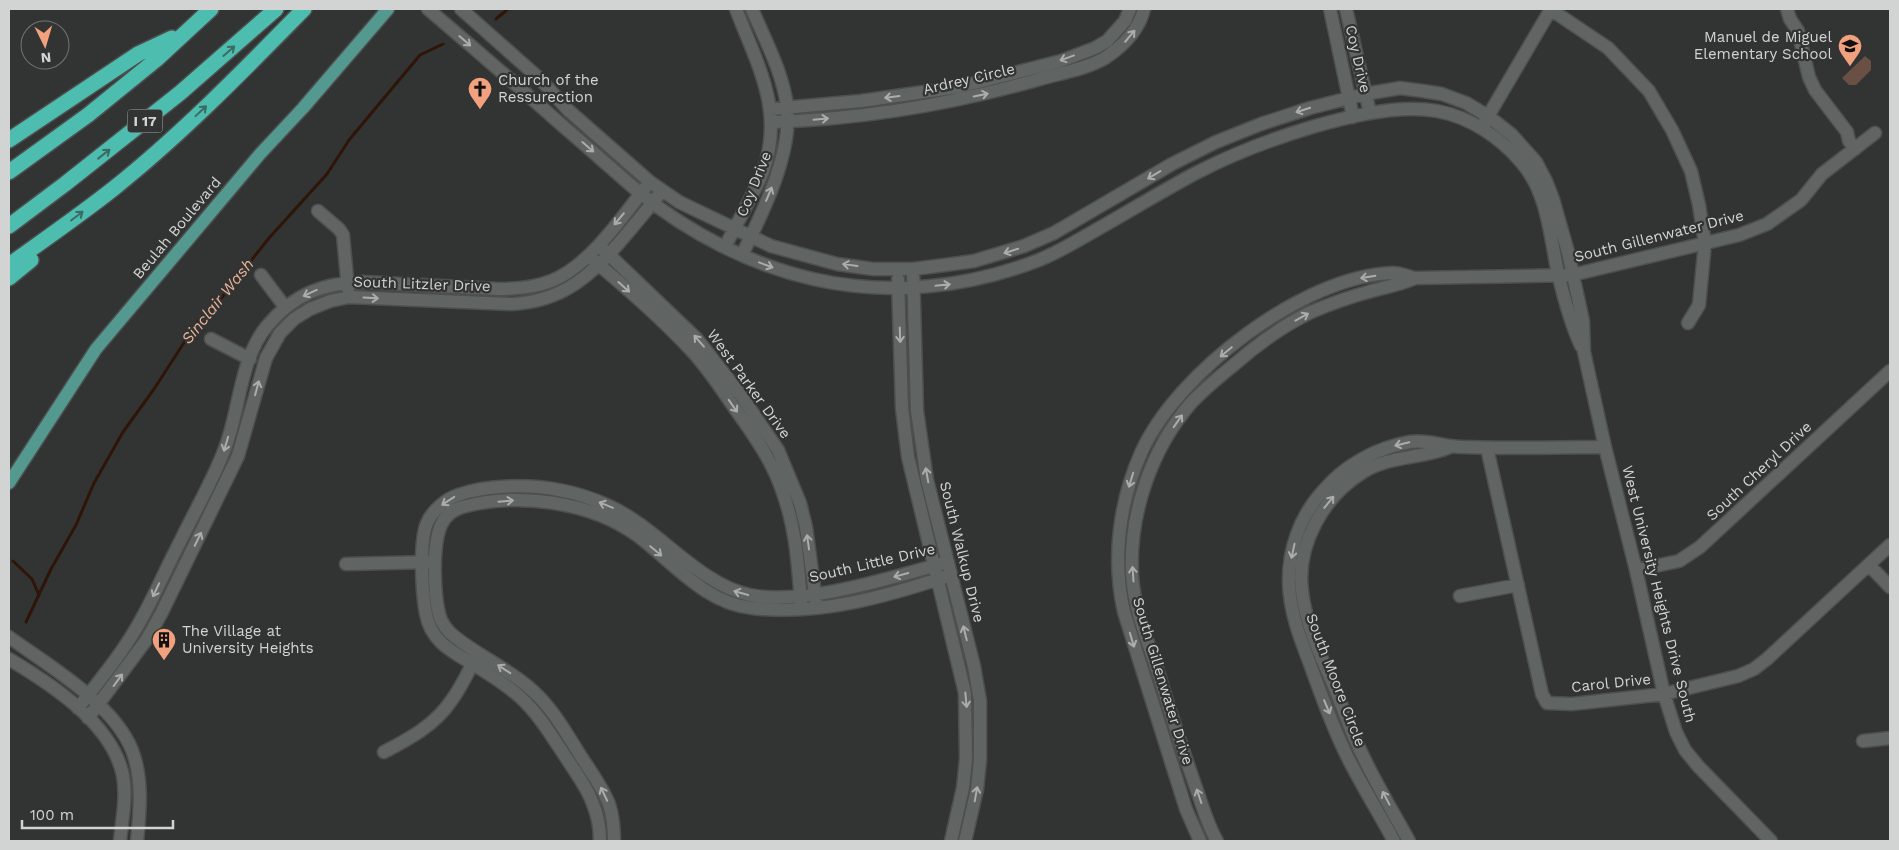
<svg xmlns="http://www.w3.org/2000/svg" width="1899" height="850" font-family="'Work Sans',sans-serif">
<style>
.green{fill:#6a5044}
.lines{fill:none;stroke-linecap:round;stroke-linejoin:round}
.stream{stroke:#2f1508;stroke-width:3}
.minor-casing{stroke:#4d4f4f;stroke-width:15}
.major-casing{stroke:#4d4f4f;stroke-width:15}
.highway-casing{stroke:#4d4f4f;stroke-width:18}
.minor{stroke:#606463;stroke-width:12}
.major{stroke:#549990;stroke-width:12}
.highway{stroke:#4cbdae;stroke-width:15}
.oneway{stroke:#aaadac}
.oneway2{stroke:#3c6b64}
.labels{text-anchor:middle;stroke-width:4.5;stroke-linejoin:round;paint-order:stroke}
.shield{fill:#313433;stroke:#a2a4a4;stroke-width:1}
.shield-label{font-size:14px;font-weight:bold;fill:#d2d4d4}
.poi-label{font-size:15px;fill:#d2d4d4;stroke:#313433;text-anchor:start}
.street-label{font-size:15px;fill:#d2d4d4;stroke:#313433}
.water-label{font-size:16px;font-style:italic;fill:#ecb297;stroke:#313433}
</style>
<rect width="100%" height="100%" fill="#313433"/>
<!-- green -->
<path class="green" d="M1865,56L1871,61V70L1856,85H1849L1842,78Z"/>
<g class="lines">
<!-- stream -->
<path class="stream" d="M496,19L508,9
M13,561L32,579L39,595
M26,622L51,569L76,525L94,483L123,432L154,389L200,318L208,315L269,238L327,174L349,140L420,55L443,44"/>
<defs>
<path id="minor" d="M428,9C474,48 519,87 564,127C590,149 614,171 640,193C689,233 751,265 813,279C888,296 967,288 1039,260C1059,252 1077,241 1096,230C1130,211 1162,191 1196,173C1254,143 1374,99 1437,111C1470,117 1500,137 1522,163C1549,195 1550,239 1559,278C1565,301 1571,324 1581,346
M461,9L540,79L568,110L650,182L679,202L771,246L837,264L873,269H913L945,265L974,261L1024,246L1054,233L1172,164L1216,142L1261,124L1310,108L1365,94L1400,88L1423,91L1442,94L1466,103L1488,116L1512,135L1536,162L1546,181L1553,199L1568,252L1583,321L1584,352L1605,447L1636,570L1664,694L1676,732L1685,750L1698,766L1771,841
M1330,9L1353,117
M1346,9L1370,113
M1550,9L1608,48L1649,91L1672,130L1691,171L1699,205L1705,243L1699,305L1688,323
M1787,9L1790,19L1798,31L1809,77L1815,90L1847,132L1849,141L1855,149
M771,109L861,101L959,87L1061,61L1095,48L1107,41L1125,21L1130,9
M772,122C863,119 953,104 1040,79C1061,73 1086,69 1105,58C1123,46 1139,30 1144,9
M1484,123L1551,9
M318,211L339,229L343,235L348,289
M725,247C737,222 753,197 763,171C785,111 757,64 736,9
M604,250L697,339L740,394L778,450L800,503L806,527L816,601
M742,255C762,214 793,152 787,106C783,73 765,40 752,9
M593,260C627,288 661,318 691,350C710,370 725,395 741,417C758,441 774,465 783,493C796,529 798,565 801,602
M913,269L917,411L927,480L974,666L980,701V760L977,789L965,841
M261,275L285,307
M898,279L902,408L908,457L965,693L966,759L963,788L951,841
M211,339L250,359
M1487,448L1542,694L1547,703L1572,704L1664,694L1738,676L1754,669L1767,659L1890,545
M346,564L431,562
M1869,565L1890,587
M1636,570L1679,561L1700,547L1890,371
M1460,596L1518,585
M9,637C49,666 113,703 132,750C143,779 140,811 137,841
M9,659C51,684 113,724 123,776C127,797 122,820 120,841
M78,708C100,680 125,650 142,618C156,593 167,566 181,540C195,511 212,482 224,451C240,412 239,360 267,326C294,294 323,283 363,282L498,289C516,289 534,288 551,281C588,267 621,219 645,188
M88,718L147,639L162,612L238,456L266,358L280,333L294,319L310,309L330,301L349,297L511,304C563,302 593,274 625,236C636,223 647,210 657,197
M1863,741L1890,738
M384,752C409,739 435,725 451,701C461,688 468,672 476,657
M600,841C600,828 598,816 593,804C588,789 578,776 569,762C554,740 540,715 520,697C506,684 489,674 473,664C451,651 431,641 426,614C422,593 419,542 427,523C432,511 446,499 458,495C486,485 530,484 559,490C575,493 594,499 609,506C658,528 699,585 750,595C805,606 893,577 948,562
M614,841C614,829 613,816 609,804C602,786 590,771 580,755C566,733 553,709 533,691C509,669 480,657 455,637C448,632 441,623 439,614C434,592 432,546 441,525C445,516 452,510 462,507C517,492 591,501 638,536C674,563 705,603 752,608C819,616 888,596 951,575
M1200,841L1186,809L1124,612C1112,559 1119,503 1141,453C1176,373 1305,275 1393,273C1401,273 1409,277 1415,278L1572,275L1739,235L1767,224L1801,200L1822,174L1875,133
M1217,841C1207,824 1202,804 1195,785C1183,750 1171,716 1161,681C1150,647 1134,610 1132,575C1129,514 1151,449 1191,403C1205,388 1220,376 1236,363C1259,343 1284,325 1311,312C1330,304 1349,297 1368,292C1384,287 1400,285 1415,278
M1394,841C1380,815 1364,789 1350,762C1334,731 1322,697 1310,664C1300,638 1290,612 1289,584C1288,550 1300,516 1323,491C1345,465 1376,448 1410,442C1428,439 1444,447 1462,447C1510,449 1558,447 1605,447
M1409,841C1393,812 1376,784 1362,754C1352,734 1344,712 1336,691C1322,659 1306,626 1302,591C1296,544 1324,496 1363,472C1390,455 1422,459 1450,447"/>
<path id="major" d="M9,483L96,349L260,154L303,108L388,9"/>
<path id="highway" d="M9,140L138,54L172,38
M9,172L88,115L157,59L211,9
M9,226L65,184L180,93L276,9
M9,265C44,240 80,215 113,189C182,134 243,71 304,9
M9,278L31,260"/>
</defs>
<!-- minor casing -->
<use href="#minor" class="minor-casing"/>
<!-- major casing -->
<use href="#major" class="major-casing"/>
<!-- highway casing -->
<use href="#highway" class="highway-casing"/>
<!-- minor -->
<use href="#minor" class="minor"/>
<!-- major -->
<use href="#major" class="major"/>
<!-- highway -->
<use href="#highway" class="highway"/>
</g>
<!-- one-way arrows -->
<defs><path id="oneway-shaft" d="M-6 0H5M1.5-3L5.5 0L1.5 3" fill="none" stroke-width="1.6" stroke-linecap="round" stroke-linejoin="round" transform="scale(1.25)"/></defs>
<g class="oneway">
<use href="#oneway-shaft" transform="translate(1130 36) rotate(-50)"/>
<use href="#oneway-shaft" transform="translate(465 41) rotate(41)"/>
<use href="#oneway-shaft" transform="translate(1067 58) rotate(160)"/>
<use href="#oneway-shaft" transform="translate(981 95) rotate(-12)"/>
<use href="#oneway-shaft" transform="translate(892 97) rotate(173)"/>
<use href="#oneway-shaft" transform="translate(1303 110) rotate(162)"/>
<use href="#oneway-shaft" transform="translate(821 119) rotate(-5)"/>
<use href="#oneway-shaft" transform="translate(588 147) rotate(41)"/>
<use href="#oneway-shaft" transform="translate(1154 175) rotate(149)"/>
<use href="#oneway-shaft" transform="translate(769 194) rotate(-67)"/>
<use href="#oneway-shaft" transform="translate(619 219) rotate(130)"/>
<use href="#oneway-shaft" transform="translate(1011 251) rotate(162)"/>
<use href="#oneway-shaft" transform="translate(766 265) rotate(21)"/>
<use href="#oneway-shaft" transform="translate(850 265) rotate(-172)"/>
<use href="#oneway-shaft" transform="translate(1368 277) rotate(170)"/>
<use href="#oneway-shaft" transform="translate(943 285) rotate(-6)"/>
<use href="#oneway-shaft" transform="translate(624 287) rotate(42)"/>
<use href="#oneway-shaft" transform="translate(310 293) rotate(155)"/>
<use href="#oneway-shaft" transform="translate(371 298) rotate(3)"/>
<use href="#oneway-shaft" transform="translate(1302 317) rotate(-29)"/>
<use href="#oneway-shaft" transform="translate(900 335) rotate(88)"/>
<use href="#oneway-shaft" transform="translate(699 341) rotate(-131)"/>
<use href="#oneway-shaft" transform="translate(1226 352) rotate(140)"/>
<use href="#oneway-shaft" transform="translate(257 388) rotate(-75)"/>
<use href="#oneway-shaft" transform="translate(733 406) rotate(55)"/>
<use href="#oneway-shaft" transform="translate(1178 421) rotate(-55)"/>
<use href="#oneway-shaft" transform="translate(226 444) rotate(107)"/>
<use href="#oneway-shaft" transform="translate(1402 444) rotate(167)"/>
<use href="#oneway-shaft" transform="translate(927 475) rotate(-100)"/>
<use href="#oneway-shaft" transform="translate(1131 480) rotate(107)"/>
<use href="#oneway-shaft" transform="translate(448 501) rotate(147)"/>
<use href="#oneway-shaft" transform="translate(506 501) rotate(-5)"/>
<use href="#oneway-shaft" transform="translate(1329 502) rotate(-51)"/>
<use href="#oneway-shaft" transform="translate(606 505) rotate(-158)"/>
<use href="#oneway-shaft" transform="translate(198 539) rotate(-64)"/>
<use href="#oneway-shaft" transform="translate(808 542) rotate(-98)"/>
<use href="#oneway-shaft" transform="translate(656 551) rotate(40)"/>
<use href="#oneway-shaft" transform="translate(1293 551) rotate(102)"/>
<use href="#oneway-shaft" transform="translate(1133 574) rotate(-94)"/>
<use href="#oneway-shaft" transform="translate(901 575) rotate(165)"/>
<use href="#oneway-shaft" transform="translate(156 590) rotate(115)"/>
<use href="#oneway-shaft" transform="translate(741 593) rotate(-164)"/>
<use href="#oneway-shaft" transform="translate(965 633) rotate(-104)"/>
<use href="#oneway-shaft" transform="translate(1132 640) rotate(73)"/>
<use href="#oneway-shaft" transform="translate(504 669) rotate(-147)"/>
<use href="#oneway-shaft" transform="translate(118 680) rotate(-54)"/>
<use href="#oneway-shaft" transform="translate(966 700) rotate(85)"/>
<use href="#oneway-shaft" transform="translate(1327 707) rotate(67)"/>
<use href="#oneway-shaft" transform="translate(604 794) rotate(-115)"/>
<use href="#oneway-shaft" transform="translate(976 794) rotate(-80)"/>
<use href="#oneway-shaft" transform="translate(1199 796) rotate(-109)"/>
<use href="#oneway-shaft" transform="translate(1386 798) rotate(-118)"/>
</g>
<g class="oneway2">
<use href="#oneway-shaft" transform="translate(229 51) rotate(-41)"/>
<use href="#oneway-shaft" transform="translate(201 111) rotate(-43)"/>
<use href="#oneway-shaft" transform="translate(104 154) rotate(-38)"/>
<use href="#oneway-shaft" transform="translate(77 216) rotate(-37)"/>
</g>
<!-- icons -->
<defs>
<symbol id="school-pin" viewBox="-11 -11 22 30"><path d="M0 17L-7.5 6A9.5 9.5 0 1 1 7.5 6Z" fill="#f1a17d" stroke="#313433"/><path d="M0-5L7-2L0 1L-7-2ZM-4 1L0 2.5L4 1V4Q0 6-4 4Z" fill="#111"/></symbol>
<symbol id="church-pin" viewBox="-11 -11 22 30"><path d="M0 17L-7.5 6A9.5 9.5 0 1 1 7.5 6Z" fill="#f1a17d" stroke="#313433"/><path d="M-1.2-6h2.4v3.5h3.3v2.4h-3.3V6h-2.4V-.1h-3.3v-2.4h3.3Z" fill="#111"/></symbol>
<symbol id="building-pin" viewBox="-11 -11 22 30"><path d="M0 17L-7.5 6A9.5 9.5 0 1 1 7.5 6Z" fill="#f1a17d" stroke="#313433"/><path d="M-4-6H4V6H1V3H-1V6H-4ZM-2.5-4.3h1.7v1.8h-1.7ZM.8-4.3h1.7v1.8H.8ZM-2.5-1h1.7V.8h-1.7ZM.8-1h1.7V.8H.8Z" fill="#111"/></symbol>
</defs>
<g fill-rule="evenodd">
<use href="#school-pin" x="1836" y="32" width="28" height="38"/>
<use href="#church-pin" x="466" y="75" width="28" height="38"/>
<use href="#building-pin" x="150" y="626" width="28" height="38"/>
</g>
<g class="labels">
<!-- shield labels -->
<rect class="shield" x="127.5" y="109.5" width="35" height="23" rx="4"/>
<g class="shield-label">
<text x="145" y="126">I 17</text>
</g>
<!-- poi labels -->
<g class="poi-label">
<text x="1832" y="42" text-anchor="end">Manuel de Miguel<tspan x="1832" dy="17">Elementary School</tspan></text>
<text x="498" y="85">Church of the<tspan x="498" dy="17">Ressurection</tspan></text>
<text x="182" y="636">The Village at<tspan x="182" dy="17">University Heights</tspan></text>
</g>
<!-- street labels -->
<g class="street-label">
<text transform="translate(1358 59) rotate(77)" y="5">Coy Drive</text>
<text transform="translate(969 79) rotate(-13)" y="5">Ardrey Circle</text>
<text transform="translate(754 184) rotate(-68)" y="5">Coy Drive</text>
<text transform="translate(177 228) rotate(-50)" y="5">Beulah Boulevard</text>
<text transform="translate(1659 236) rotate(-14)" y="5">South Gillenwater Drive</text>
<text transform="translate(422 284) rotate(2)" y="5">South Litzler Drive</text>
<text transform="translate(749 384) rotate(54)" y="5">West Parker Drive</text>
<text transform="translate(1759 471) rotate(-43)" y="5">South Cheryl Drive</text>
<text transform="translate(962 552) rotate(76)" y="5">South Walkup Drive</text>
<text transform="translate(872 563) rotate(-13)" y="5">South Little Drive</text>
<text transform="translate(1659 594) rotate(76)" y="5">West University Heights Drive South</text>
<text transform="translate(1336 680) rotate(69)" y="5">South Moore Circle</text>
<text transform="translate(1163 681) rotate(73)" y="5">South Gillenwater Drive</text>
<text transform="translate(1611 683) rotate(-6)" y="5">Carol Drive</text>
</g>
<!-- water labels -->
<g class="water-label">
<text transform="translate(217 301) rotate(-51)" y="6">Sinclair Wash</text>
</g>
</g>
<!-- border -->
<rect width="1899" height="850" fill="none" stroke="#d2d4d4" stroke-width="20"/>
<!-- north arrow -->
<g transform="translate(45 45) rotate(175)"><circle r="24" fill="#313433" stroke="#717473"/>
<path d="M0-4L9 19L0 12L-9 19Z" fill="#f1a17d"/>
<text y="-8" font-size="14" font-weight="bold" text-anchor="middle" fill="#d2d4d4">N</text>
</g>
<!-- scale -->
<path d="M22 820v8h151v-8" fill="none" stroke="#d2d4d4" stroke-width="2.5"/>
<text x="30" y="820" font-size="15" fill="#d2d4d4" stroke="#313433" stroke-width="4" paint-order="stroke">100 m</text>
</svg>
